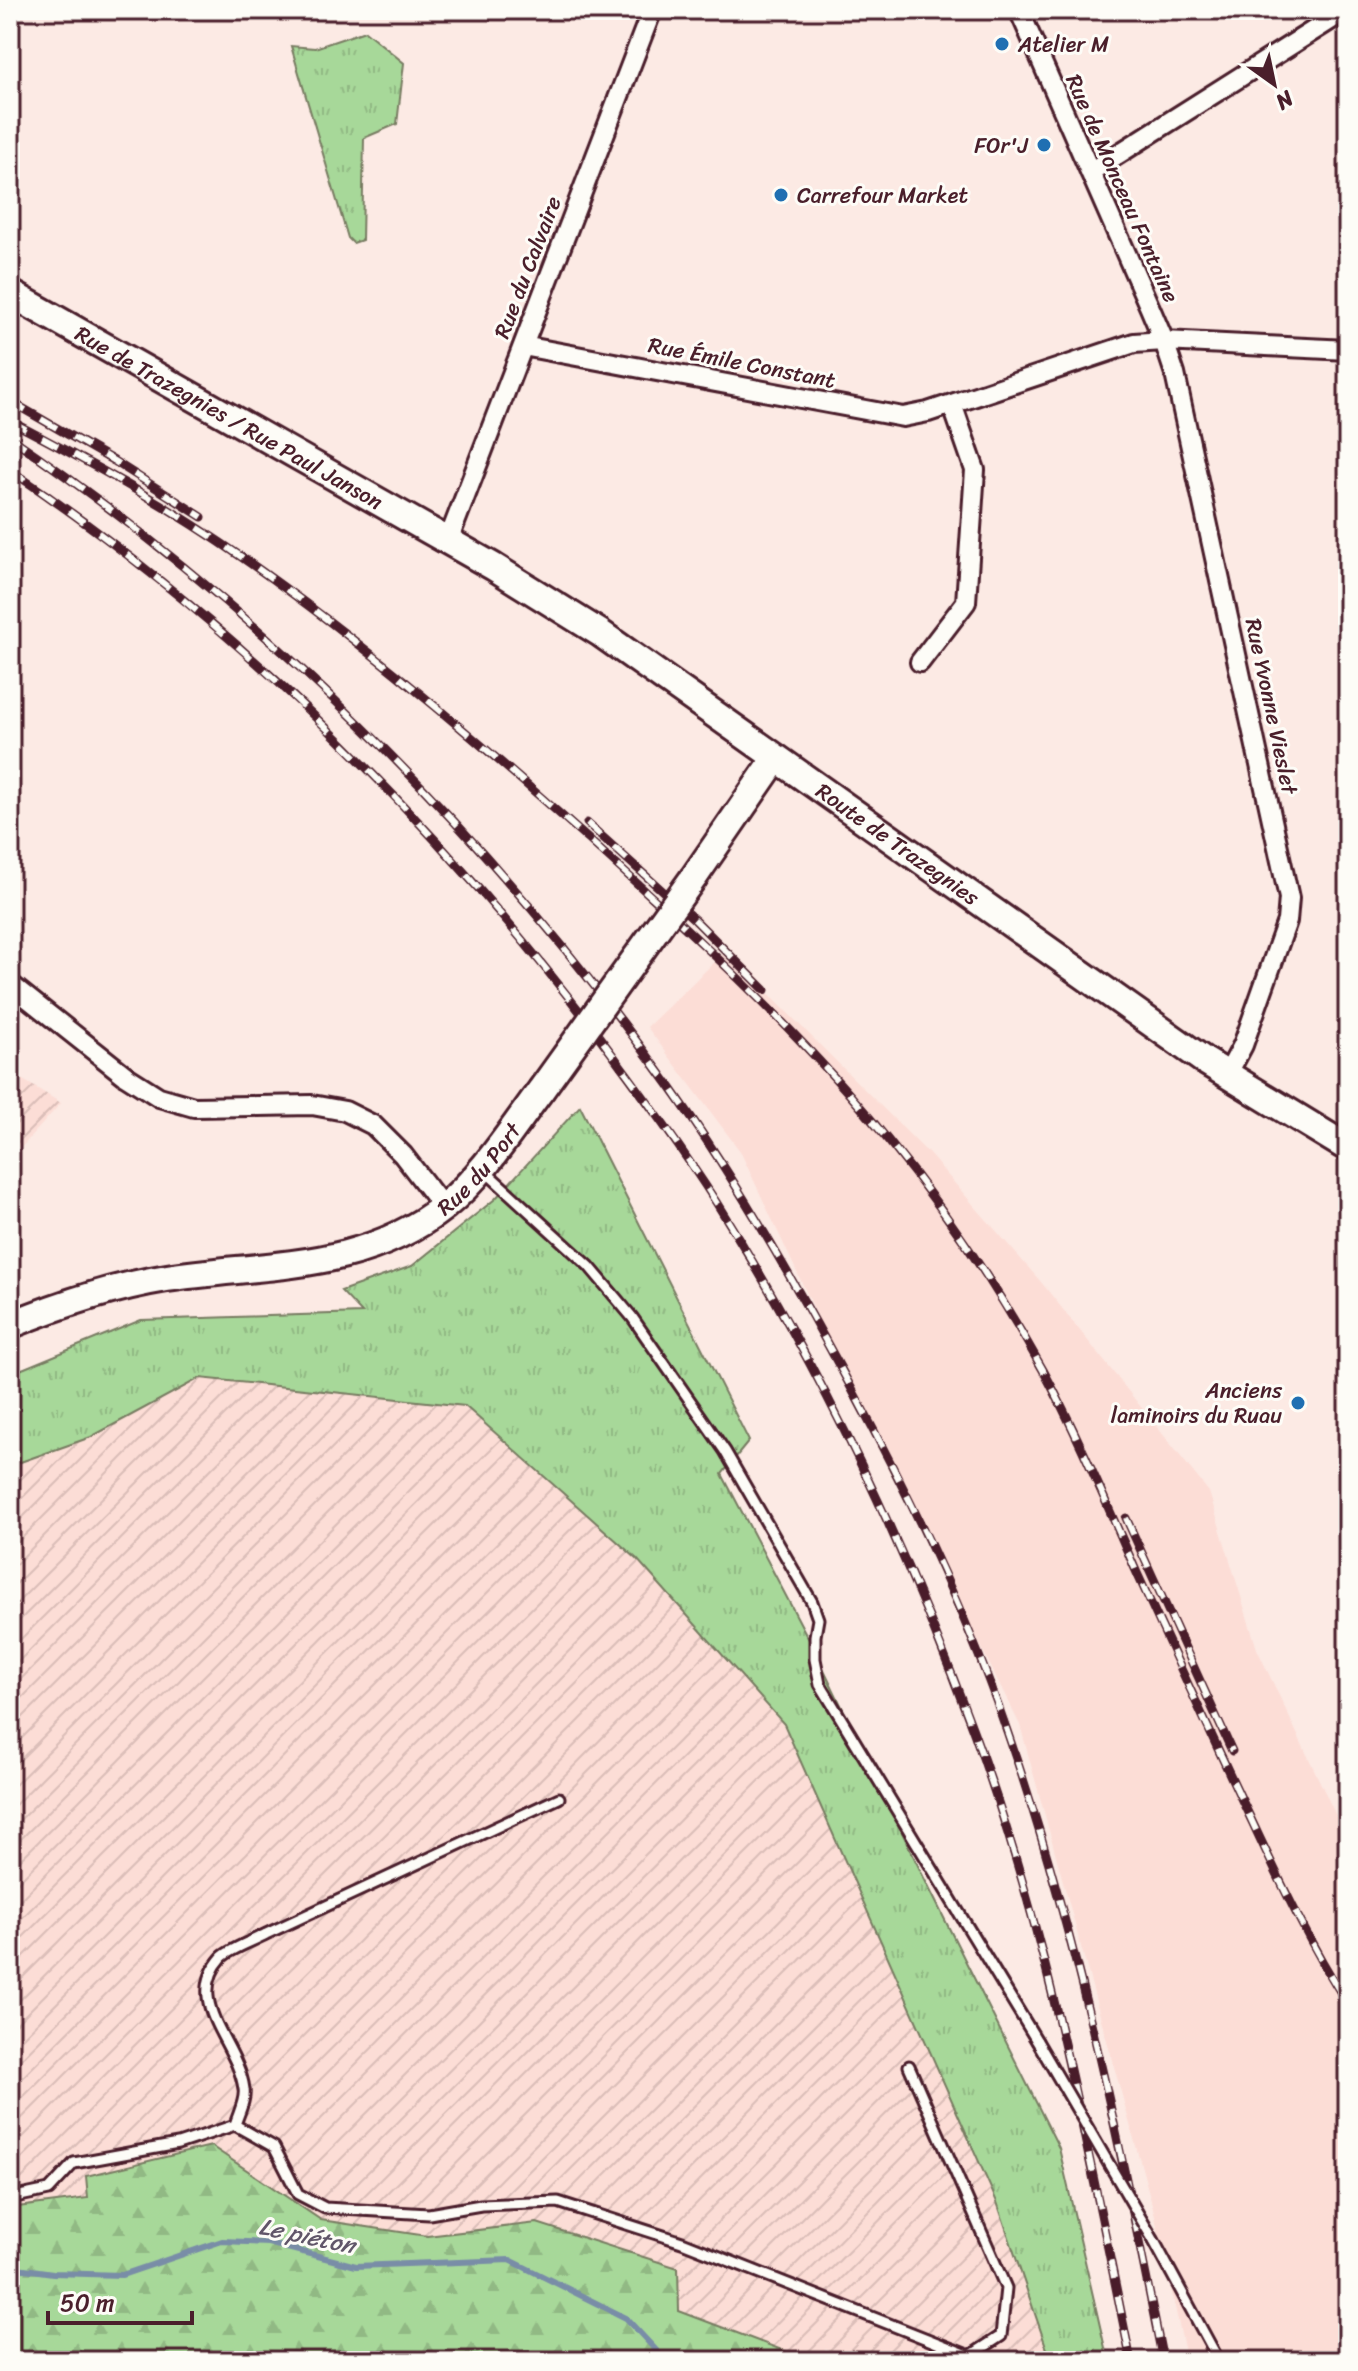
<svg xmlns="http://www.w3.org/2000/svg" width="1358" height="2371" font-family="Sriracha,sans-serif">
<style>
.built{fill:#fcddd6}
.industrial{fill:url(#industrial-furrows)}
.grass{fill:url(#grass-tufts);stroke:#787c62;stroke-width:2}
.forest{fill:url(#forest-firs);stroke:#787c62;stroke-width:2}
.lines{fill:none;stroke-linecap:round;stroke-linejoin:round}
.stream{stroke:#798da7;stroke-width:6}
.service-casing{stroke:#4a1f2b;stroke-width:15}
.minor-casing{stroke:#4a1f2b;stroke-width:24}
.secondary-casing{stroke:#4a1f2b;stroke-width:32}
.service{stroke:#fdfcf7;stroke-width:9}
.minor{stroke:#fdfcf7;stroke-width:18}
.secondary{stroke:#fdfcf7;stroke-width:26}
.rail-casing{stroke:#4a1f2b;stroke-width:9}
.rail{stroke:#fdfcf7;stroke-width:6;stroke-dasharray:18;stroke-linecap:butt}
.service-bridge-casing{stroke:#4a1f2b;stroke-width:15;stroke-linecap:butt}
.secondary-bridge-casing{stroke:#4a1f2b;stroke-width:32;stroke-linecap:butt}
.service-bridge{stroke:#fdfcf7;stroke-width:9}
.secondary-bridge{stroke:#fdfcf7;stroke-width:26}
.poi-dot{fill:#1f6fb2;stroke:#fdfcf7;stroke-width:3}
.labels{text-anchor:middle;stroke-width:6;stroke-linejoin:round;paint-order:stroke}
.poi-label{font-size:22px;fill:#4a1f2b;stroke:#fdfcf7;text-anchor:start}
.street-label{font-size:22px;fill:#4a1f2b;stroke:#fdfcf7}
.water-label{font-size:24px;font-style:italic;fill:#615669;stroke:#fdfcf7}
</style>
<defs>
<pattern id="industrial-furrows" width="10" height="10" patternUnits="userSpaceOnUse" patternTransform="scale(2)"><rect width="10" height="10" fill="#fcddd6"/><path d="M-1 1l2-2M0 10L10 0M9 11l2-2" fill="none" stroke="#dabdb8"/></pattern>
<pattern id="grass-tufts" width="24" height="20" patternUnits="userSpaceOnUse" patternTransform="scale(2)"><rect width="24" height="20" fill="#a7d899"/><path d="M3 7l-1-3M5 7V3M7 7l1-3M15 17l-1-3M17 17v-4M19 17l1-3" fill="none" stroke="#91b984"/></pattern>
<pattern id="forest-firs" width="22" height="20" patternUnits="userSpaceOnUse" patternTransform="scale(2)"><rect width="22" height="20" fill="#a7d899"/><path d="M5 1l3.5 6h-7zM16 11l3.5 6h-7z" fill="#91b984"/></pattern>
</defs>
<rect width="100%" height="100%" fill="#fceae4"/>
<filter id="ink" filterUnits="userSpaceOnUse"><feTurbulence type="fractalNoise" baseFrequency=".0125" numOctaves="2"/><feDisplacementMap in="SourceGraphic" scale="16" xChannelSelector="R" yChannelSelector="G"/><feConvolveMatrix kernelMatrix="1 2 1 2 8 2 1 2 1" color-interpolation-filters="sRGB"/></filter>
<g filter="url(#ink)">
<!-- built -->
<path class="built" d="M726,951L929,1154L1041,1282L1209,1492L1257,1649L1348,1841V2361H1187L1153,2208L1020,1725L849,1383L740,1151L647,1027Z"/>
<!-- industrial -->
<path class="industrial" d="M10,1072L61,1103L10,1160Z
M200,1377L472,1407L637,1559L784,1724L997,2202L1051,2361H848L826,2348L816,2361H811L679,2311L678,2268L537,2223L427,2236L321,2220L211,2146L89,2198L10,2208V1411L13,1464L91,1437Z"/>
<!-- grass -->
<path class="grass" d="M365,31L404,63L397,124L364,138L362,240L353,243L348,238L291,46L315,48Z
M580,1106L749,1441L722,1474L818,1657L923,1876L1059,2148L1108,2361H1051L997,2202L784,1724L637,1559L465,1406L200,1378L91,1437L12,1465L10,1374L141,1320L362,1313L341,1291L412,1266L495,1199Z"/>
<!-- forest -->
<path class="forest" d="M211,2146L321,2220L427,2236L537,2223L678,2268L679,2311L811,2361H10V2208L88,2198L86,2176Z"/>
<g class="lines">
<!-- stream -->
<path class="stream" d="M10,2267L53,2273L122,2275L222,2241L268,2243L356,2266L510,2260L626,2318L666,2361"/>
<defs>
<path id="service" d="M485,1171L589,1266L632,1317L725,1451L812,1602L818,1619L815,1636V1659L820,1684L1037,2041
M235,2125L274,2147L298,2194L325,2208L429,2214L481,2205L558,2202L682,2242L970,2356L1001,2336L1006,2288L909,2066
M10,2198L49,2190L74,2163L178,2144L235,2125C238,2114 246,2100 244,2089C238,2042 182,2002 222,1957C230,1949 255,1940 266,1934L559,1798
M1154,2241L1219,2361"/>
<path id="minor" d="M1019,10L1150,308L1164,341L1175,374L1289,898L1287,921L1243,1045L1227,1075
M1090,172L1346,10
M523,346L903,417L928,412L1134,343L1164,341L1348,350
M448,541L652,10
M920,662L966,602L975,470L952,404
M10,984L126,1076L159,1097L194,1107L312,1105L345,1111L373,1125L403,1155L443,1207"/>
<g id="secondary">
<path id="s1" d="M10,293L494,567L600,633L1205,1061L1348,1148"/>
<path d="M694,877L776,758"/>
<path id="s2" d="M10,1325C61,1304 112,1287 167,1278C265,1263 362,1272 445,1206C484,1174 511,1130 541,1090"/>
</g>
</defs>
<!-- service casing -->
<use href="#service" class="service-casing"/>
<!-- minor casing -->
<use href="#minor" class="minor-casing"/>
<!-- secondary casing -->
<use href="#secondary" class="secondary-casing"/>
<!-- service -->
<use href="#service" class="service"/>
<!-- minor -->
<use href="#minor" class="minor"/>
<!-- secondary -->
<use href="#secondary" class="secondary"/>
<defs>
<path id="rail" d="M10,401L114,461L202,517
M10,421C89,462 167,505 240,556C362,641 476,739 587,838C692,933 799,1030 888,1140C946,1211 998,1289 1043,1370C1078,1435 1107,1505 1137,1573C1174,1654 1211,1735 1249,1815C1279,1879 1309,1944 1348,2004
M10,437C260,608 477,822 655,1066C730,1168 794,1281 854,1393C912,1501 967,1614 1007,1731C1078,1936 1121,2149 1163,2361
M10,470C233,620 427,813 591,1026C634,1083 677,1141 716,1202C821,1368 906,1548 974,1733C1048,1933 1088,2152 1131,2361
M587,823L695,920L765,990
M1126,1518L1232,1751"/>
</defs>
<!-- rail casing -->
<use href="#rail" class="rail-casing"/>
<!-- rail -->
<use href="#rail" class="rail"/>
<defs>
<path id="service-bridge" d="M1037,2041L1154,2241"/>
<path id="secondary-bridge" d="M541,1090L694,877"/>
</defs>
<!-- service-bridge casing -->
<use href="#service-bridge" class="service-bridge-casing"/>
<!-- secondary-bridge casing -->
<use href="#secondary-bridge" class="secondary-bridge-casing"/>
<!-- service-bridge -->
<use href="#service-bridge" class="service-bridge"/>
<!-- secondary-bridge -->
<use href="#secondary-bridge" class="secondary-bridge"/>
</g>
</g>
<!-- markers -->
<g class="poi-dot">
<circle cx="1002" cy="44" r="8"/>
<circle cx="1044" cy="145" r="8"/>
<circle cx="781" cy="195" r="8"/>
<circle cx="1298" cy="1403" r="8"/>
</g>
<g class="labels">
<!-- poi labels -->
<g class="poi-label">
<text x="1018" y="52">Atelier M</text>
<text x="1028" y="153" text-anchor="end">FOr'J</text>
<text x="797" y="203">Carrefour Market</text>
<text x="1282" y="1398" text-anchor="end">Anciens<tspan x="1282" dy="25">laminoirs du Ruau</tspan></text>
</g>
<!-- street labels -->
<g class="street-label">
<text transform="translate(1123 188) rotate(66)" y="8">Rue de Monceau Fontaine</text>
<text transform="translate(527 267) rotate(-69)" y="8">Rue du Calvaire</text>
<text transform="translate(742 362) rotate(11)" y="8">Rue Émile Constant</text>
<text dy="8" stroke="none"><textPath href="#s1" startOffset="252">Rue de Trazegnies / Rue Paul Janson</textPath></text>
<text transform="translate(1272 706) rotate(78)" y="8">Rue Yvonne Vieslet</text>
<text dy="8" stroke="none"><textPath href="#s1" startOffset="1046">Route de Trazegnies</textPath></text>
<text dy="8" stroke="none"><textPath href="#s2" startOffset="506">Rue du Port</textPath></text>
</g>
<!-- water labels -->
<g class="water-label">
<text transform="translate(307 2236) rotate(12)" y="8">Le piéton</text>
</g>
</g>
<!-- margin -->
<rect width="1358" height="2371" fill="none" stroke="#fdfcf7" stroke-width="40"/>
<rect x="20" y="20" width="1318" height="2331" fill="none" stroke="#4a1f2b" stroke-width="3" filter="url(#ink)"/>
<!-- north arrow -->
<g transform="translate(1274 84) rotate(147)" stroke="#fdfcf7" stroke-width="6" paint-order="stroke">
<path d="M0-6L14 30L0 20L-14 30Z" fill="#4a1f2b"/>
<text y="-12" font-size="22" font-weight="bold" text-anchor="middle" fill="#4a1f2b">N</text>
</g>
<!-- scale -->
<path d="M48 2311v12h144v-12" fill="none" stroke="#4a1f2b" stroke-width="4"/>
<text x="60" y="2311" font-size="24" fill="#4a1f2b" stroke="#fdfcf7" stroke-width="6" paint-order="stroke">50 m</text>
</svg>
